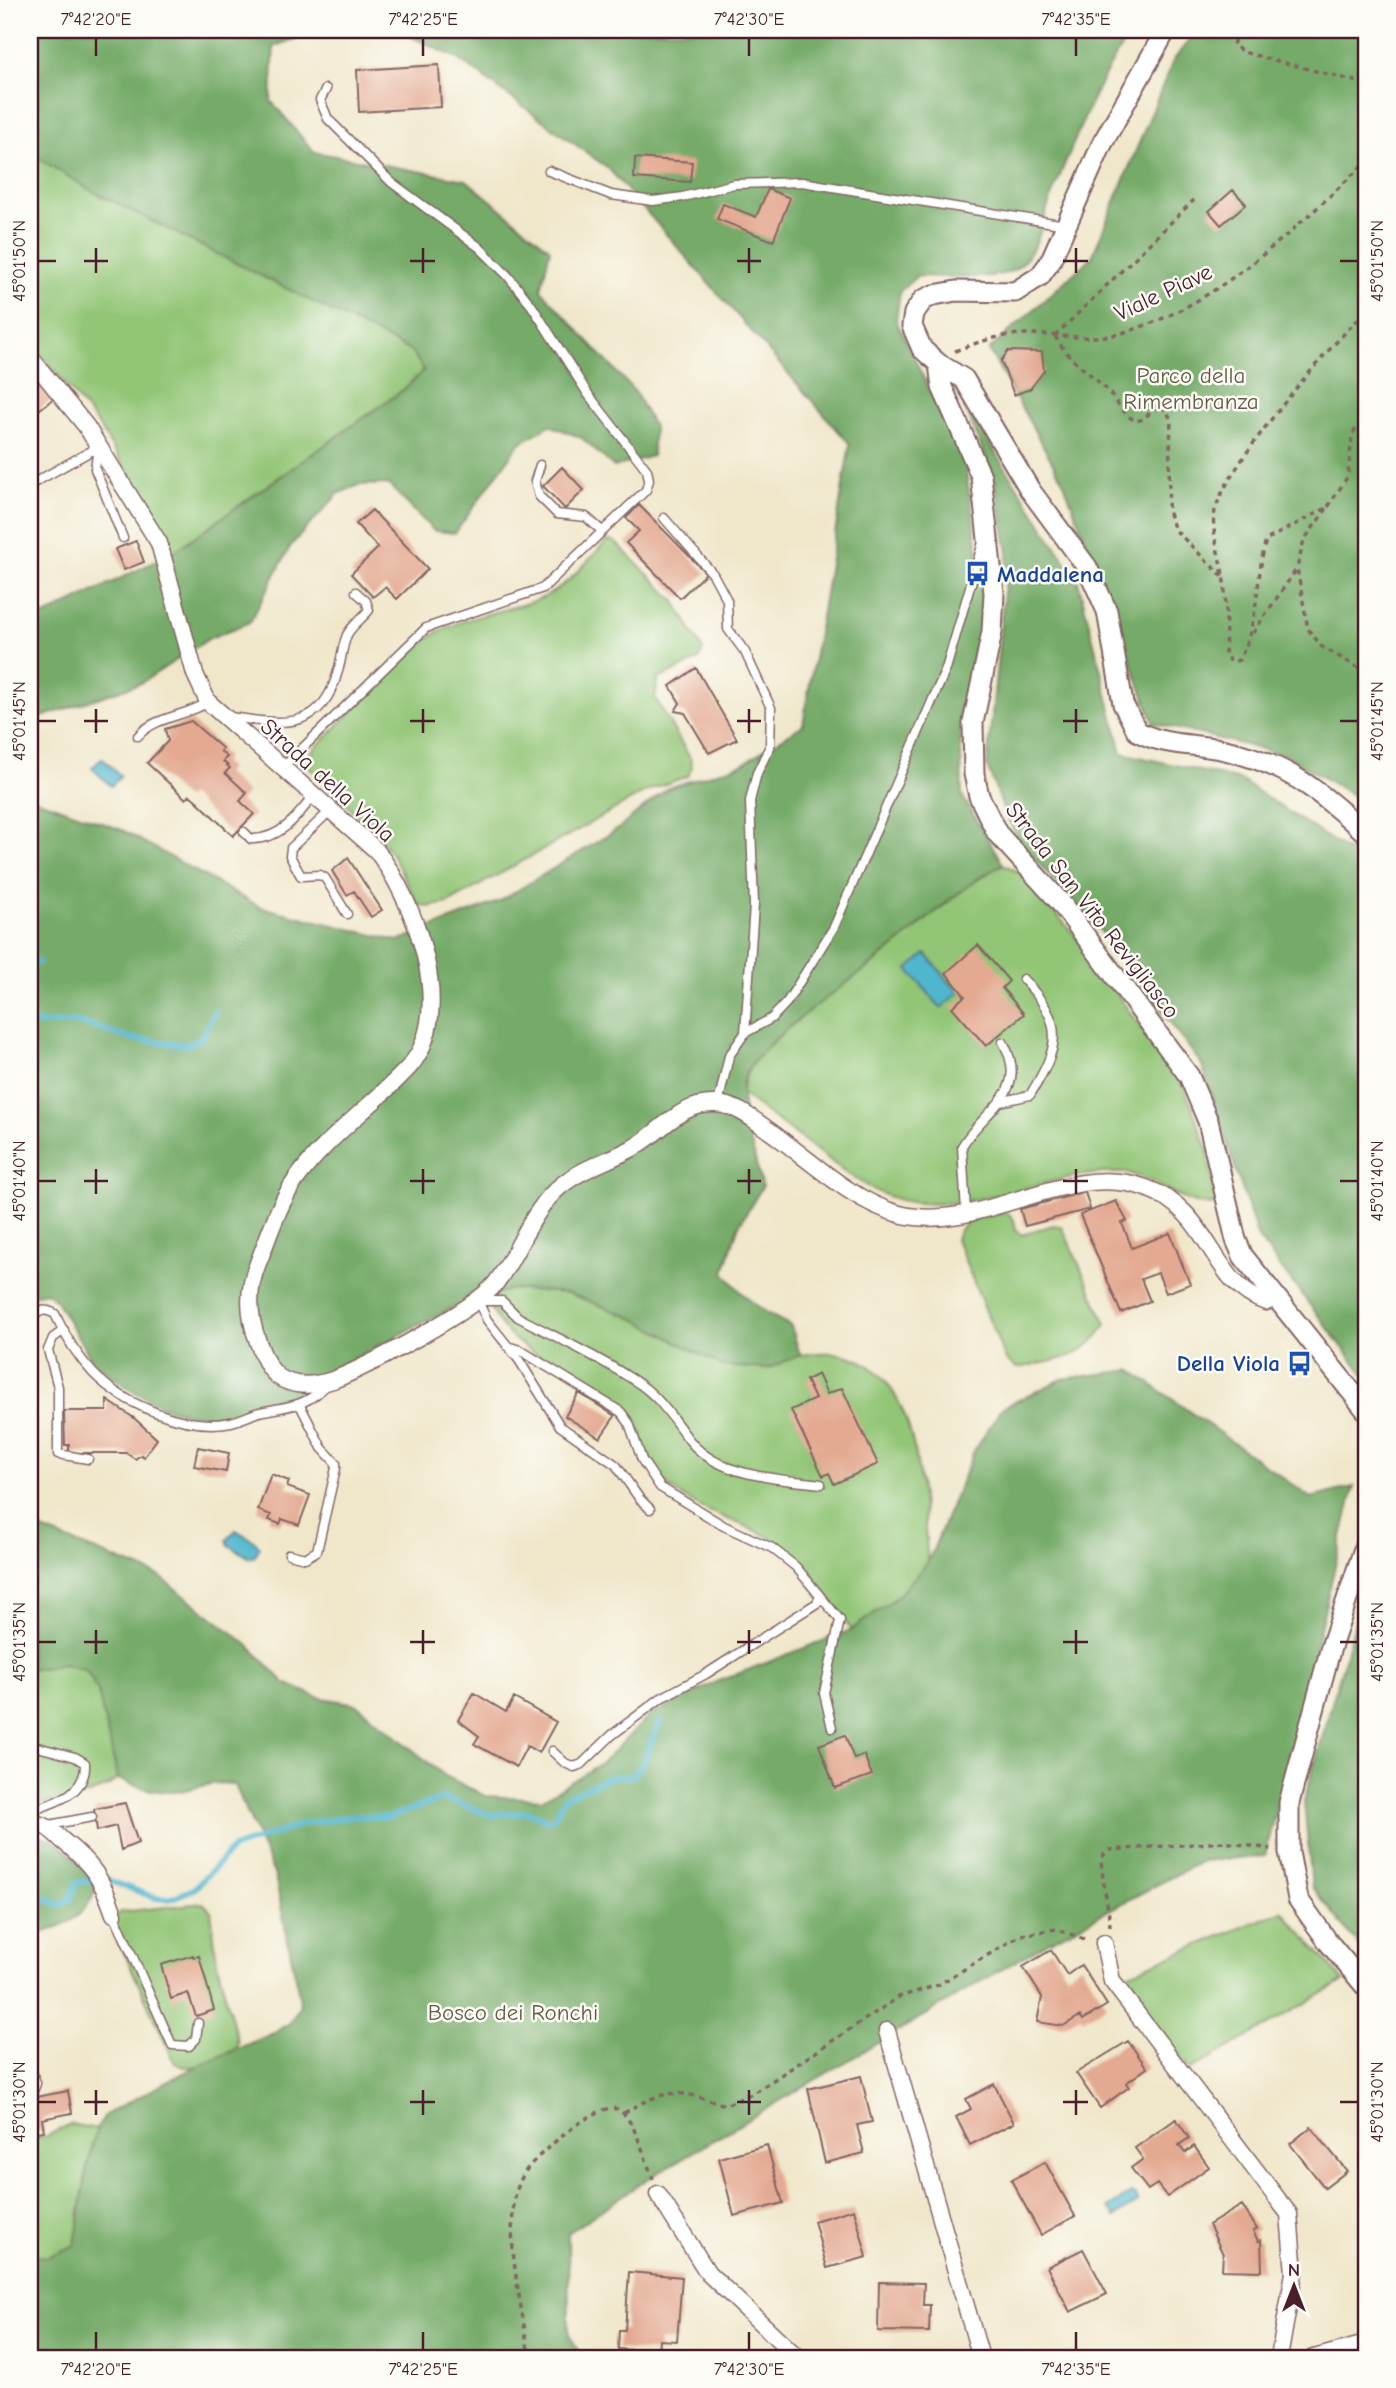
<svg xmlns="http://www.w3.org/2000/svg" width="1396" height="2388" font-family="'Comic Neue',sans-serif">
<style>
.green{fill:#92c576;stroke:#6e7250;stroke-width:2}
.forest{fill:#75aa67;stroke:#606449;stroke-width:2}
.water{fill:#4fb6ce;stroke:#4c6a7c;stroke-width:2}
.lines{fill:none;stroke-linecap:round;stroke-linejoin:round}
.stream{stroke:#4fb6ce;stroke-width:6}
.building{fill:#e3a991}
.service-casing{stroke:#846563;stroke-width:11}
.minor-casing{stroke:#846563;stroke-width:19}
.tertiary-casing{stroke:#846563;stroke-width:23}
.path{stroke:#846563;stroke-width:3.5;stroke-dasharray:5 5;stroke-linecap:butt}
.service{stroke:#fff;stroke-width:8}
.minor{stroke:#fff;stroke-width:16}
.tertiary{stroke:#fff;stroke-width:19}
.ticks{fill:none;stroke:#4a1f2b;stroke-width:2.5}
.labels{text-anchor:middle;stroke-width:5;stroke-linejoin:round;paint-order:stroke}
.street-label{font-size:23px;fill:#4a1f2b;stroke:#fdfcf7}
.park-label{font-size:23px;fill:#635945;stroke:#fdfcf7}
.transit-label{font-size:23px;font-weight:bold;fill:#164399;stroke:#fdfcf7;text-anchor:start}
.neatline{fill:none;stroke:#4a1f2b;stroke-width:2.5}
.ticks-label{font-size:18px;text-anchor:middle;fill:#4a1f2b}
</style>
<rect width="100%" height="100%" fill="#fdfcf7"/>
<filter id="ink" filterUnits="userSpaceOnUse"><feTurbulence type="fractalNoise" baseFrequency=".0143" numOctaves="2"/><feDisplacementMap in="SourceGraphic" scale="14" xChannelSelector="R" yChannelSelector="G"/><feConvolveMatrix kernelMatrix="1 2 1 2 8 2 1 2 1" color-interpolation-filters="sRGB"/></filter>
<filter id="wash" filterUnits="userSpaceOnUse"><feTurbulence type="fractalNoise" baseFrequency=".00686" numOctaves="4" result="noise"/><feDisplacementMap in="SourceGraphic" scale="28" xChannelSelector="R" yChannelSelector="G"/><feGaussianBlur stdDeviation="1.57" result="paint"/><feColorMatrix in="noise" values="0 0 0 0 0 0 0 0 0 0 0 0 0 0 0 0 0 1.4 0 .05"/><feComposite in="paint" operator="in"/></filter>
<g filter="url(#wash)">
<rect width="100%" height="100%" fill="#f0e7cb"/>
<!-- green -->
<path class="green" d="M30,153L92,191L412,351L424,370L403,390L172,553L137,487L97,423L30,341Z
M607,541H614L674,600L703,650L698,660L658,679L655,698L690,758L692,767L688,776L649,790L448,903L428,907L417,903L392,854L376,834L310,768L307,762L309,754L421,643C455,617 497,614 537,600C566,589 586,562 607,541Z
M1003,864L1020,873L1073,933L1185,1089L1208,1150L1216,1203C1192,1214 1154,1175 1124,1173C1079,1170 1036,1187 993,1196C897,1217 874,1195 801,1138C781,1122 760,1110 741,1093C744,1079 747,1070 756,1059C792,1019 838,991 880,958C921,926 957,889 1003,864Z
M1008,1213L1014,1220L1016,1231L1021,1235L1053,1225L1062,1227L1106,1324C1086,1359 1055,1361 1017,1368L1006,1360L956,1239C961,1217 987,1216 1008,1213Z
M511,1289L568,1293L767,1369C778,1364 790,1357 802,1355C920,1332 920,1483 928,1562L897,1597L851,1630C834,1604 806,1559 780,1543C743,1521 694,1512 663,1481C643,1462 645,1429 628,1409C590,1368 502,1359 489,1300L498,1293Z
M64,1664L86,1670L98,1691L118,1779C91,1799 62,1801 30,1804V1670Z
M203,1903L211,1911L217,1963L238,2043L235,2050C218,2057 192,2075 175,2063L110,1922L121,1912Z
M1282,1911L1344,1981L1190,2070L1117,1978Z
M70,2124L97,2129L87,2167L75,2246L47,2257L30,2256V2140L49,2135Z"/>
<!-- forest -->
<path class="forest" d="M30,30H322L274,46L271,101L314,152L466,180L550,249L541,290L635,392L654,428L652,456L614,467L582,438L550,425L519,444L455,533L434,531L388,484L359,485L339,493L291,545L250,622L210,638L141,683L30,721V623L172,553L403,390L424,370L411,351L92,191L30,153Z
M397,30H1133C1098,77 1076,138 1053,192C1043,217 1040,250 1017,268C997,282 942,276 917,276L900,291L896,320L965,465L985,596L977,659L960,712L962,796L1003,864C957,889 921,926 880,958C850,982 756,1044 744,1077C735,1100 757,1161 762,1187L738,1227L724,1272C742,1297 763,1313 791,1326L800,1355L767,1369L722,1366L635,1319L568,1293L511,1289L448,1310L341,1365L306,1393L223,1415H193L161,1406L126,1387L92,1360L55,1299L46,1292L30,1296V797L122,830L260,907L398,941L500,901L618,829L668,788L742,764L803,725L850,444L609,169L457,58Z
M1197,30H1366V803L1285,755L1154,723L1064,483L989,350L1092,257L1173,61Z
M963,402L1078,581L1122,753L1240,780L1366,863V1377L1258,1238L1202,1065L1106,937L1019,842L1005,813L987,766L1008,552L995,481Z
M1131,1370L1311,1498L1354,1487L1265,1856L1202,1861L1050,1941L641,2183L568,2233L569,2335L582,2358H30V2256L47,2257L75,2245L87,2167L97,2129L105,2115L195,2067L274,2033L289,2023L299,2008L300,2000L275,1876L235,1785C214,1779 195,1790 173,1792C154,1793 137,1786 118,1779L98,1691L86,1670L64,1664L30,1670V1525L159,1576L248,1645L285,1683L317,1697L356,1704L445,1776L485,1796L543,1799L603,1762L650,1715L719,1681L851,1630L897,1597L928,1562L974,1451L1002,1408L1062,1379Z
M1366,1584V1954L1312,1887L1304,1801Z
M30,1835C60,1834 80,1864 97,1886C86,1920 61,1927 30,1937Z"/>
<!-- water -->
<path class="water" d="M102,758L121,776L111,786L92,768Z
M926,954L959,993L941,1008L908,969Z
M236,1530L256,1542L259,1547L255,1556L250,1558L229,1545L227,1540Z
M1131,2193L1137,2197L1138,2202L1115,2217L1109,2208Z"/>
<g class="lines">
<!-- stream -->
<path class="stream" d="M30,965L39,962
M30,1020L40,1024L78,1022L133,1039L188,1045L201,1038L216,1011
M105,1879L156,1898L169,1899L194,1889L233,1848L303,1824L354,1816L389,1817L444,1798L491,1815L528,1812L547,1820L555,1817L565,1797L610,1777L632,1776L642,1765L660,1721
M30,1899L47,1898L59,1906L70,1899L76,1883L95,1879"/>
</g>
<g id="blocks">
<!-- building -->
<path class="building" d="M439,65L441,107L359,112L357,70Z
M635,158L692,162L690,182L634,178Z
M768,189L790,198L773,241L717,219L723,204L756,217Z
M1233,190L1246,204L1221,225L1209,211Z
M1008,351L1042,352L1044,371L1030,389L1014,395L1001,361Z
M30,366L54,398L30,417Z
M562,467L584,490L565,509L543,486Z
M639,505L706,573L680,598L626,543L639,531L626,518Z
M372,510L428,569L397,599L385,587L373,597L351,574L378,548L356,524Z
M136,541L144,562L124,570L115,549Z
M696,668L737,739L709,753L685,713L675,711L680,703L670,686Z
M191,721L222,748L221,752L227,757L223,761L230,768L225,773L247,793L240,801L254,814L233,836L198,802L190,795L186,799L147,763L168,741L165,729Z
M348,858L382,910L371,917L354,891L347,895L332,871Z
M978,945L1009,981L1002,988L1024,1014L986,1046L952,1007L965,996L946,973Z
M1085,1192L1090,1209L1025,1226L1020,1209Z
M1116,1201L1127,1221L1122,1223L1132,1248L1170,1233L1190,1284L1166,1293L1158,1273L1141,1279L1150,1301L1121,1313L1080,1215Z
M818,1374L827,1394L842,1388L878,1464L834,1484L829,1473L823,1476L791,1410L815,1399L806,1380Z
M579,1393L615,1416L600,1438L565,1416Z
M107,1400L134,1418L157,1439L144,1457L141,1455L135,1459L126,1453H69V1445H65L64,1411H107Z
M198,1447L229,1453L226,1472L194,1466Z
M271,1474L289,1481L287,1487L310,1495L299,1525L282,1519L280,1524L269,1520L271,1515L258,1510Z
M474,1693L506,1712L514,1698L556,1722L539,1753L527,1746L516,1767L474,1744L479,1736L458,1720Z
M845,1735L854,1759L864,1755L872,1775L835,1788L819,1745Z
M125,1803L138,1843L121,1850L116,1826L97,1831L94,1809Z
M1051,1950L1067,1975L1081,1965L1107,2005L1083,2020L1080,2016L1063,2026L1037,2022L1042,1997L1023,1967Z
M193,1955V1957L199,1956L214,2010L196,2016L188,1993L171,1999L161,1965Z
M1128,2041L1147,2068L1126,2083L1129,2087L1100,2108L1076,2073Z
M861,2076L872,2122L857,2125L864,2153L825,2163L808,2089Z
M994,2084L1014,2123L970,2145L956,2117L971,2109L966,2099Z
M68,2091L72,2113L42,2119L44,2131L30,2133V2098Z
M1176,2119L1189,2138L1179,2145L1185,2153L1194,2146L1209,2167L1167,2197L1157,2184L1148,2190L1131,2168L1143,2159L1135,2148Z
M1311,2127L1347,2171L1325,2188L1290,2144Z
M767,2145L783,2203L734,2216L719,2158Z
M1045,2162L1075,2216L1041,2235L1011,2180Z
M1242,2205L1257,2229L1253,2231L1258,2241L1261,2240L1262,2271L1222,2270L1223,2254L1209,2225Z
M854,2209L867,2257L827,2268L814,2221Z
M1083,2249L1107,2294L1070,2312L1047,2267Z
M629,2272L682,2277L677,2341L659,2340L658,2352L618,2349L619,2330H625Z
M879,2282L924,2283L923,2305H930L929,2332L878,2331Z
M1077,2353V2358H1047V2357Z"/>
</g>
</g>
<g filter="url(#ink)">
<use href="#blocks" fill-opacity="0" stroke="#846563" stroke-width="2"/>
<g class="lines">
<defs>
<path id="service" d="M549,171L611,195L653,201L683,197L734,184L802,182L1066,225
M98,447L95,469L123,538
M540,465L535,481L539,496L557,514L586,517L602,531
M30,485L98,447
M664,518L713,574L727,600L728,629L745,652L771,708L770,746L757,773L750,801L754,905L745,1033L729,1056L718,1104
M230,717C281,724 322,733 338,671C342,659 342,646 347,635C352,625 362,619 369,610L366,601L356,592
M138,736C155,716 186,717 208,702
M282,768L426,628L543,588L646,490L649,480L647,470L588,394L532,306L508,276L479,247L391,182L328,119L320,100L326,89
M331,810L291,848L290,856L301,876L320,875L325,878L347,914
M244,832L251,839C280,840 298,816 315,794
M745,1033L772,1018L787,1002L834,927L946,669L983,542
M1000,1102L1030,1095C1060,1046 1066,1024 1023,979
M966,1212L962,1146C985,1108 1031,1093 1003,1042
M30,1321C38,1311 43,1307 55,1314C64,1334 78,1357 93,1373C124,1405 187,1431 231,1422C240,1420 248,1416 256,1413C288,1405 305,1409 328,1383
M64,1330L53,1338L48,1350L58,1387V1454L88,1459
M507,1346L520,1350L621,1412L629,1423L642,1460L660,1487L724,1526L772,1548L796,1567L820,1596L817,1603L706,1674L661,1698L612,1735L582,1764L574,1767L565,1763L552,1751
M650,1509L639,1498L616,1465L560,1426L519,1360L487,1320L478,1301H502L518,1317C559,1339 603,1359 641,1385C662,1400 675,1422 690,1441C719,1477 779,1479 821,1484
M289,1554L305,1558L317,1551L336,1468V1463L322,1448L300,1405
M820,1596L840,1620L824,1693L832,1728
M30,1745L75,1757L85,1763C87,1794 54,1803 30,1811
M49,1825L92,1817
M114,1914L172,2045L189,2046L196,2039L198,2023"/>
<path id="minor" d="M30,357L86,426L159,543L195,674L208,702L376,850C414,900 458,1011 409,1067C373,1106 326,1137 295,1181C278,1205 269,1236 258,1263C247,1290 248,1314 258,1342C264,1359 271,1377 289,1382C302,1387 320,1384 333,1380C367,1367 474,1310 495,1284C517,1256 528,1219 553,1193C574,1171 604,1163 631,1149C660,1134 679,1102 716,1104C737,1105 754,1120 771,1132C810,1160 852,1201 899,1214C982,1235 1064,1159 1146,1188C1213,1212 1209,1283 1266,1302L1277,1298
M30,1824C46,1823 51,1830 62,1840C92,1864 102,1878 114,1914
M1104,1943L1112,1981L1289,2214L1294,2273L1279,2358
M887,2031L981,2358
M30,2078L32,2083L30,2088
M658,2194L708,2273L798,2358
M1314,2358L1366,2344"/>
<path id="tertiary" d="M1166,30L1102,144L1050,262L1040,276L1015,292L956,291L934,295L923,300L914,313L912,326L922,349L939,364L964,379L1030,490L1087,567L1107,611L1123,704L1137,731C1165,747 1195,743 1225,750C1290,765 1318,791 1366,833
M939,364L942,387L981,476L994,593L992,632L973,723L974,774L979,796L997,833L1060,902L1189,1076L1208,1121L1236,1240L1243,1256L1366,1410
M1366,1543L1331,1647L1289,1803V1852L1298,1899L1329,1943L1366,1987"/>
</defs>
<!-- service casing -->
<use href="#service" class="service-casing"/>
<!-- minor casing -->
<use href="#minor" class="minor-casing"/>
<!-- tertiary casing -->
<use href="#tertiary" class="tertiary-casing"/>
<!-- path -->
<path class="path" d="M1237,30L1233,45L1243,52L1366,84
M1366,312C1332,342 1218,475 1214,516C1212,534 1220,557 1223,575C1227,601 1226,629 1225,655L1231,662L1239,660C1260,622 1255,581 1266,540L1328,507L1304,540L1297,568L1308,629L1322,647L1366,672
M1055,336C1070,362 1081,365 1101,384C1114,396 1120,411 1135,421L1144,419L1157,405L1166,410L1171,420L1168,511L1175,530L1224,578
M1055,336L1194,200
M955,351C980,341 1005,333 1033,334C1060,335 1086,340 1113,335C1209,314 1297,227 1366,162
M1328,507L1348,476L1352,435L1366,413
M1253,633L1296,570
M1110,1927C1110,1914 1099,1865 1102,1858C1103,1856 1107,1851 1109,1850L1224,1842L1271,1849
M624,2113C666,2088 678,2089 725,2105L752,2094L899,1997L938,1985L1021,1935L1056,1929L1087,1940
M529,2358C523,2309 507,2253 514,2204C515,2192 520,2179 527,2169C539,2153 599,2101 617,2109C634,2116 646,2162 653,2179"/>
<!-- service -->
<use href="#service" class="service"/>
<!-- minor -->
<use href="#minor" class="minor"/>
<!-- tertiary -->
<use href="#tertiary" class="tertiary"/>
</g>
</g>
<!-- ticks -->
<path class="ticks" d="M96,38V56M423,38V56M749,38V56M1076,38V56M96,248V273M423,248V273M749,248V273M1076,248V273M38,261H56M84,261H108M410,261H435M737,261H761M1063,261H1088M1340,261H1358M96,709V733M423,709V733M749,709V733M1076,709V733M38,721H56M84,721H108M410,721H435M737,721H761M1063,721H1088M1340,721H1358M96,1169V1194M423,1169V1194M749,1169V1194M1076,1169V1194M38,1181H56M84,1181H108M410,1181H435M737,1181H761M1063,1181H1088M1340,1181H1358M96,1630V1654M423,1630V1654M749,1630V1654M1076,1630V1654M38,1642H56M84,1642H108M410,1642H435M737,1642H761M1063,1642H1088M1340,1642H1358M96,2090V2115M423,2090V2115M749,2090V2115M1076,2090V2115M38,2102H56M84,2102H108M410,2102H435M737,2102H761M1063,2102H1088M1340,2102H1358M96,2332V2350M423,2332V2350M749,2332V2350M1076,2332V2350"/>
<!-- icons -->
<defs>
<symbol id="bus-bare" viewBox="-9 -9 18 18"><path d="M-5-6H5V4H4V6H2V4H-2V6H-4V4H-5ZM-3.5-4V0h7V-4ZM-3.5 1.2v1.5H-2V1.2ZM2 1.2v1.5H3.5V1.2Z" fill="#1a4fb4" stroke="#fdfcf7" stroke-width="2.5" paint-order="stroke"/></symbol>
</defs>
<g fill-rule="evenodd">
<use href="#bus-bare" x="960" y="556" width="35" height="35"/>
<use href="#bus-bare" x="1282" y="1346" width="35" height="35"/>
</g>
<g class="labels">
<!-- street labels -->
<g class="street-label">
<text transform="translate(1163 292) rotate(-25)" y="8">Viale Piave</text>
<text transform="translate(328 780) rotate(42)" y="8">Strada della Viola</text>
<text transform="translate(1093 910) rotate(52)" y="8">Strada San Vito Revigliasco</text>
</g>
<!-- park labels -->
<g class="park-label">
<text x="1191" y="383">Parco della<tspan x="1191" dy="26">Rimembranza</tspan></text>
<text x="513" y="2020">Bosco dei Ronchi</text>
</g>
<!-- transit labels -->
<g class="transit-label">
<text x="997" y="582">Maddalena</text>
<text x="1280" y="1371" text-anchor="end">Della Viola</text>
</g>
</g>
<!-- margin -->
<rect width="1396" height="2388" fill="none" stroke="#fdfcf7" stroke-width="77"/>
<!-- north arrow -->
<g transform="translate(1294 2286)" stroke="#fdfcf7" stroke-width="5" paint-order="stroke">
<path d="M0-5L12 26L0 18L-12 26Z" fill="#4a1f2b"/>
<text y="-10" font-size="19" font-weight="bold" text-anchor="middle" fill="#4a1f2b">N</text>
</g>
<rect x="38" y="38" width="1320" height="2312" class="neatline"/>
<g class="ticks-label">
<text x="96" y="25">7°42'20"E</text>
<text x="423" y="25">7°42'25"E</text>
<text x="749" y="25">7°42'30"E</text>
<text x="1076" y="25">7°42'35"E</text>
<text transform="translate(19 261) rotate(-90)" y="6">45°01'50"N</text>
<text transform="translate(1377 261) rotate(-90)" y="6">45°01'50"N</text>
<text transform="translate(19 721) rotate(-90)" y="6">45°01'45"N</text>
<text transform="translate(1377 721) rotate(-90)" y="6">45°01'45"N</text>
<text transform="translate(19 1181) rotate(-90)" y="6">45°01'40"N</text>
<text transform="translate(1377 1181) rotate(-90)" y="6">45°01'40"N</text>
<text transform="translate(19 1642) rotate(-90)" y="6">45°01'35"N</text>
<text transform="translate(1377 1642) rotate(-90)" y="6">45°01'35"N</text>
<text transform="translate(19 2102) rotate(-90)" y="6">45°01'30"N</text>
<text transform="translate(1377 2102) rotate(-90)" y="6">45°01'30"N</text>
<text x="96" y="2375">7°42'20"E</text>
<text x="423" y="2375">7°42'25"E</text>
<text x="749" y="2375">7°42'30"E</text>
<text x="1076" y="2375">7°42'35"E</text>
</g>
</svg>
